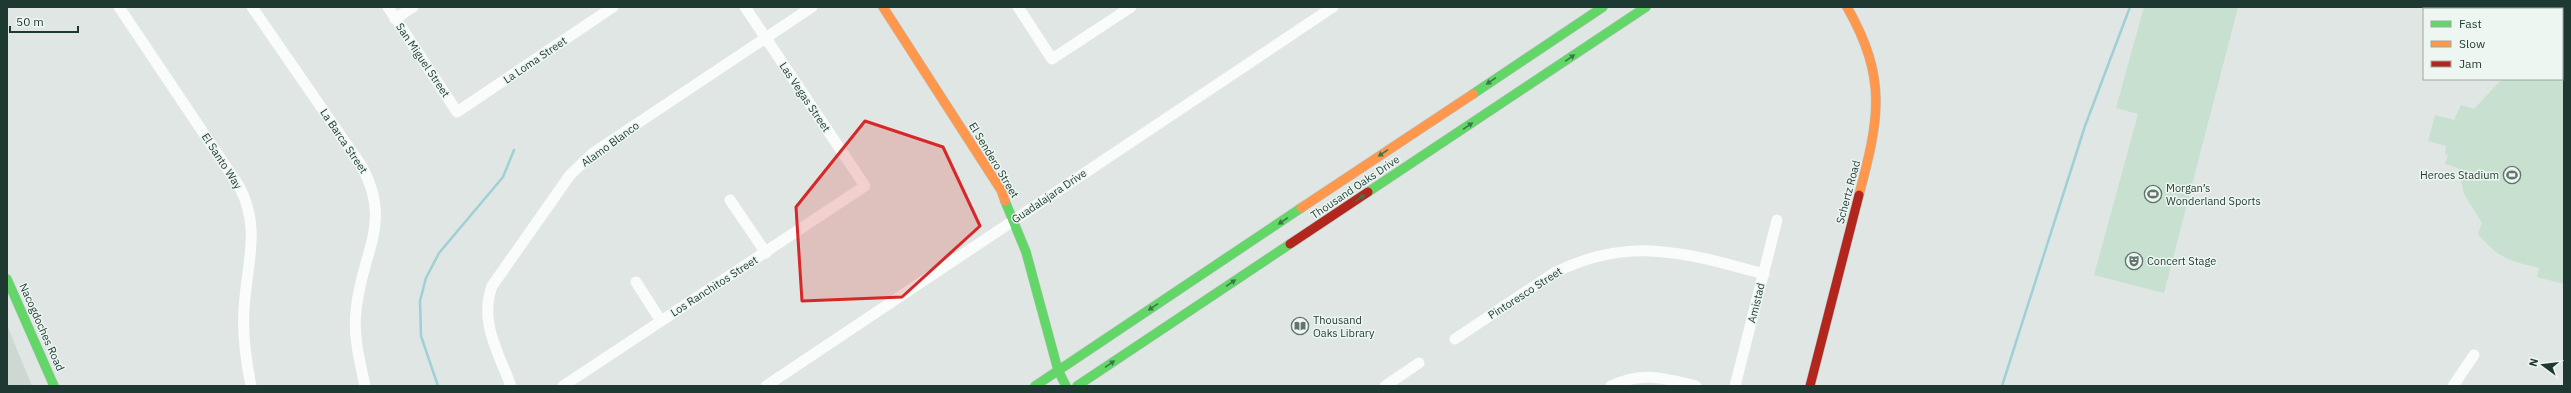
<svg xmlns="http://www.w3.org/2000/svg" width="2571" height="393" font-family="'IBM Plex Sans',sans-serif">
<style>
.built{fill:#cdd8d3}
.green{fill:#c8e0cf}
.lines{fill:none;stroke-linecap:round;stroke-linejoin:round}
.stream{stroke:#9ed0d6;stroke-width:2.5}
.fast-casing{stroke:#b9c3be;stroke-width:10}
.slow-casing{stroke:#b9c3be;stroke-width:10}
.jam-casing{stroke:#b9c3be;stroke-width:10}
.street{stroke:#fafbfb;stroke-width:11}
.fast{stroke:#63d668;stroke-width:9}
.slow{stroke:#ff974d;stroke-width:9}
.jam{stroke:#b3261e;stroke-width:9}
.oneway{fill:#3a7847}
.marked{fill:#d62828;fill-opacity:0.2;stroke:#d62828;stroke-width:3;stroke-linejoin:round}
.labels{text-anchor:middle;stroke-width:3;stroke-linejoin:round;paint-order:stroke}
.street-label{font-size:11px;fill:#1e3931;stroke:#edf6f1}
.poi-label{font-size:11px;fill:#1e3931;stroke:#edf6f1;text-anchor:start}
</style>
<rect width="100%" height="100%" fill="#e0e6e3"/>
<!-- built -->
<path class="built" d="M7,325L32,386H7Z"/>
<!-- green -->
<path class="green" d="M2144,7H2238L2164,293L2094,275L2138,114L2116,108Z
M2564,55V284L2537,277L2539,268C2508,260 2499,259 2478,234L2482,223L2464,194L2458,168L2445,164L2448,155L2445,154L2446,146L2428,141L2435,115L2454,120L2461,105L2474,109L2502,79H2562V56Z"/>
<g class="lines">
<!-- stream -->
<path class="stream" d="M438,386L421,336L420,301L426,278L439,253L503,177L514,150
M2002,386L2085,126L2130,7"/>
<defs>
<path id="fast" d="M1473,94L1603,7
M1368,192L1646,7
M1005,201L1026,252L1058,370L1066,386
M7,279L54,386
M1035,386L1301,208
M1077,386L1290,244"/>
<path id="slow" d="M883,7L1001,190L1005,201
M1847,7C1888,79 1879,119 1859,195
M1301,208L1473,94"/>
<path id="jam" d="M1290,244L1368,192
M1810,386L1859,195"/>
</defs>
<!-- fast casing -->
<use href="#fast" class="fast-casing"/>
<!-- slow casing -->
<use href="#slow" class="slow-casing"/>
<!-- jam casing -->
<use href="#jam" class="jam-casing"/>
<!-- street -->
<path class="street" d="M119,7L239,186C262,229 246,265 244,310C242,336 246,361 251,386
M252,7L361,165C394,224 361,252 356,311C353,336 360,362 365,386
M388,7L457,112L613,7
M1018,7L1052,59L1131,7
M395,19L413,7
M730,200L766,253
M636,282L661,321
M1455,339L1554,273C1629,235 1687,253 1764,274
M511,386C498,352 479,321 492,286L570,175L593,153L812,7
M563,386L865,186L745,7
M766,386L1333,7
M1385,386L1419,363
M1611,386C1643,371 1663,378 1696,386
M1735,386L1777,220
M2453,386L2474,355"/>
<!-- fast -->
<use href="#fast" class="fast"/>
<!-- slow -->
<use href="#slow" class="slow"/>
<!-- jam -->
<use href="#jam" class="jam"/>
</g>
<!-- one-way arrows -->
<defs><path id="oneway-solid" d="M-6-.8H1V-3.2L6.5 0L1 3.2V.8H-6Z"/></defs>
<g class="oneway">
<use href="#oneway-solid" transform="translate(1570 58) rotate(-34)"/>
<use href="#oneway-solid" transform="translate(1491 81) rotate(146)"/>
<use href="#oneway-solid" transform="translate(1468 126) rotate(-34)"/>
<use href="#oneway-solid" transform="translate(1383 153) rotate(146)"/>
<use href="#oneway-solid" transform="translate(1360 198) rotate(-34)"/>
<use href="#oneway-solid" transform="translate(1283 221) rotate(146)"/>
<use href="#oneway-solid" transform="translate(1231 283) rotate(-34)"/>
<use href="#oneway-solid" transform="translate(1153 307) rotate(146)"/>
<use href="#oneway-solid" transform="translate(1110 364) rotate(-34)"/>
</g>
<!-- marked area -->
<path class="marked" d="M865,121L943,147L980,226L902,297L802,301L796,207Z"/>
<!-- icons -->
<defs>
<symbol id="stadium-ring" viewBox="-11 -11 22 22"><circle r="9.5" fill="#edf6f1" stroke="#62766f" stroke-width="1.5"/><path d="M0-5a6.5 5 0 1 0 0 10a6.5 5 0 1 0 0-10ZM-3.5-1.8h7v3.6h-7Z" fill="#62766f"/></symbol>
<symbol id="theatre-ring" viewBox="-11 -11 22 22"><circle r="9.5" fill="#edf6f1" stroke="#62766f" stroke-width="1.5"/><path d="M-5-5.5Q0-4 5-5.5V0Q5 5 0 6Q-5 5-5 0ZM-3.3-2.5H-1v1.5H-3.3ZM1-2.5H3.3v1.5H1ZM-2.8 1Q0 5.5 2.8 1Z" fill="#62766f"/></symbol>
<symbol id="library-ring" viewBox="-11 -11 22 22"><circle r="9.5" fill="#edf6f1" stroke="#62766f" stroke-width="1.5"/><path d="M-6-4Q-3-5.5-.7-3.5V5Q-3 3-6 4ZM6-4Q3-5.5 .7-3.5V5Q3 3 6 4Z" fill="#62766f"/></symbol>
</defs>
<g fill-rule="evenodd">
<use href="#stadium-ring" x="2502" y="165" width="20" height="20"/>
<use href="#stadium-ring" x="2143" y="184" width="20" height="20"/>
<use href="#theatre-ring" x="2124" y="251" width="20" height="20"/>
<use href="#library-ring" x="1290" y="316" width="20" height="20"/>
</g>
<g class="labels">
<!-- street labels -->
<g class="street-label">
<text transform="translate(423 60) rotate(56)" y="4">San Miguel Street</text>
<text transform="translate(535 60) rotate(-34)" y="4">La Loma Street</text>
<text transform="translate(805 97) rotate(56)" y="4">Las Vegas Street</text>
<text transform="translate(344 141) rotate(56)" y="4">La Barca Street</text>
<text transform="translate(610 144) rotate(-36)" y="4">Alamo Blanco</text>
<text transform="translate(994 160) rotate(59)" y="4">El Sendero Street</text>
<text transform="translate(222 161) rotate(57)" y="4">El Santo Way</text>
<text transform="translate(1355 187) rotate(-34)" y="4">Thousand Oaks Drive</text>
<text transform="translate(1848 192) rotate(-75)" y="4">Schertz Road</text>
<text transform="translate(1049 196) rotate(-34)" y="4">Guadalajara Drive</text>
<text transform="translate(714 286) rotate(-33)" y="4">Los Ranchitos Street</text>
<text transform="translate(1525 293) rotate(-33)" y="4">Pintoresco Street</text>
<text transform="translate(1756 303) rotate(-76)" y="4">Amistad</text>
<text transform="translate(42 327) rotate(66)" y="4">Nacogdoches Road</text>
</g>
<!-- poi labels -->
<g class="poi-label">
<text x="2499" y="179" text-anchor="end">Heroes Stadium</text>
<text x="2166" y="192">Morgan’s<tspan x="2166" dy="13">Wonderland Sports</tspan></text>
<text x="2147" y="265">Concert Stage</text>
<text x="1313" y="324">Thousand<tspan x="1313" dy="13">Oaks Library</tspan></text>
</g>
</g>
<!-- border -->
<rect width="2571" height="393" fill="none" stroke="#1e3931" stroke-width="16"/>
<!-- legend -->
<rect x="2423" y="8" width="140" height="72" fill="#edf6f1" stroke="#9aaaa4"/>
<rect x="2431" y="21" width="20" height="6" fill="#63d668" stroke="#9aaaa4"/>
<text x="2459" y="28" font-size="12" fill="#1e3931">Fast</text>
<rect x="2431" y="41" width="20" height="6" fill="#ff974d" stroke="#9aaaa4"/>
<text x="2459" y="48" font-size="12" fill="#1e3931">Slow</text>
<rect x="2431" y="61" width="20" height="6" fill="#b3261e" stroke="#9aaaa4"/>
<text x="2459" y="68" font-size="12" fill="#1e3931">Jam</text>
<!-- north arrow -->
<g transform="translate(2543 365) rotate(285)" stroke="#edf6f1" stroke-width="3" paint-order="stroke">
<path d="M0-3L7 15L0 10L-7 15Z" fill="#1e3931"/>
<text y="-6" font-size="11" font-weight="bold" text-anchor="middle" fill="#1e3931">N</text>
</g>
<!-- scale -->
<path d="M10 26v6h68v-6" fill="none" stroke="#1e3931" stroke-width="2"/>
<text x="16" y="26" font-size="12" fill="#1e3931" stroke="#edf6f1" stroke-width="3" paint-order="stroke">50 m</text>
</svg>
